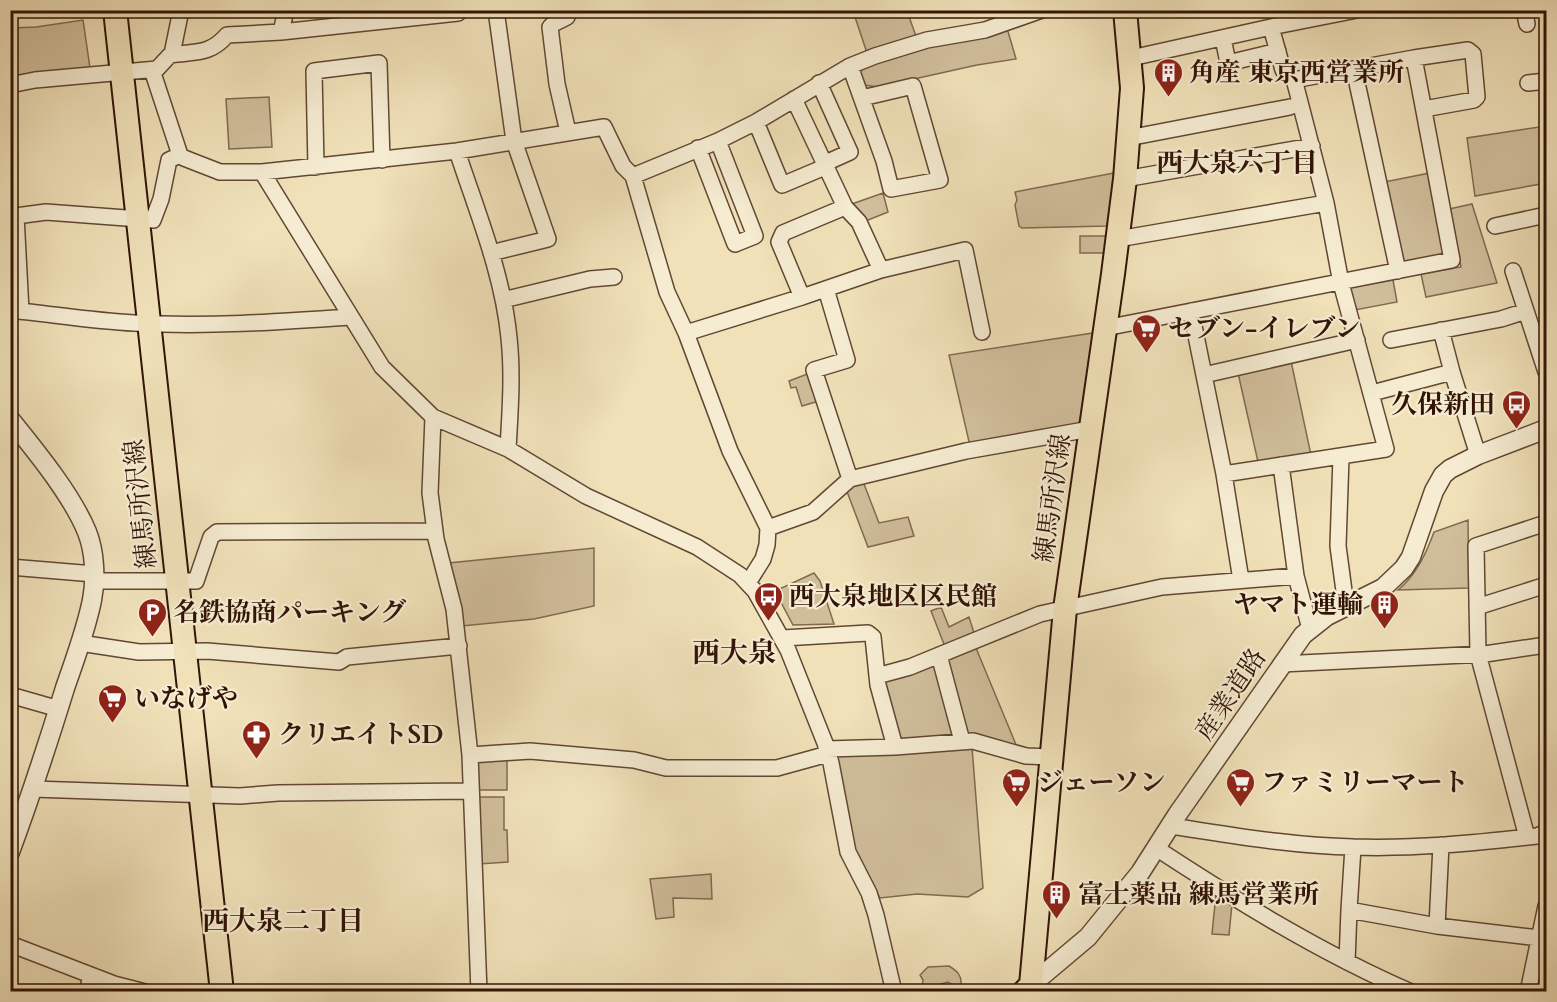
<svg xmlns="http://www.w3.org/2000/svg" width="1557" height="1002" font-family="Cardo,'Noto Serif JP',serif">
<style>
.green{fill:#d0be9b;stroke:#816950;stroke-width:1.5}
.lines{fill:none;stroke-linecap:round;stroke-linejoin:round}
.minor-casing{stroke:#624733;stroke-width:18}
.tertiary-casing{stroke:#624733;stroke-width:21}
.primary-casing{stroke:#321406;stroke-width:26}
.minor{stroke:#f5ecd2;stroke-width:15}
.tertiary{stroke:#f5ecd2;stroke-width:18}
.primary{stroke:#f0e1b9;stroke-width:22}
.labels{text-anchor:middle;stroke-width:4.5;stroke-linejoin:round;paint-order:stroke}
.poi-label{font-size:26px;font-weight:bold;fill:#321406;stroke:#f5ecd2;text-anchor:start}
.street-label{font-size:26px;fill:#321406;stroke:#f5ecd2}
.neighbourhood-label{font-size:27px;font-weight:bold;fill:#321406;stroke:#f5ecd2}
.quarter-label{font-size:28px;font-weight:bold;fill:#321406;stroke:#f5ecd2}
</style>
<rect width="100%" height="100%" fill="#f0e1b9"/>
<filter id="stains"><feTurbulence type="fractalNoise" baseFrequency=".00333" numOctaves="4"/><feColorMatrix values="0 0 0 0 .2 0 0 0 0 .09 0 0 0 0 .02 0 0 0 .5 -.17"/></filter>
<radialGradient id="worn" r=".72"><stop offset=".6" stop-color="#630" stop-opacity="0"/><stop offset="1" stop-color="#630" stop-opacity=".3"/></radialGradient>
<!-- green -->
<path class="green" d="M853,11H907L917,39L867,53Z
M83,20L90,68L11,77V28L36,27Z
M1007,28L1016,59L977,65L878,87L864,85L860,73L866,64L932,44Z
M269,97L272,147L229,149L226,99Z
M1546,126V183L1475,196L1467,138Z
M1114,173L1107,226L1022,228L1019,226L1015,205L1017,200L1015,192Z
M1430,173L1446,254L1402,262L1384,182Z
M883,193L888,212L863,222L852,204Z
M1472,204L1497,283L1426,297L1421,274L1461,267L1449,209Z
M1080,236H1107L1105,253H1080Z
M1393,280L1397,302L1355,310L1350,291L1352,287Z
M1093,333L1079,426L970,446L949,355Z
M1291,361L1311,455L1258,462L1238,373Z
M810,373L819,401L802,406L796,387L791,388L789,381Z
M859,482L864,484L879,523L908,517L914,536L868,547L846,489Z
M1468,520L1469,588L1398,590C1416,575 1426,554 1434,532Z
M594,548V606L534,619L462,626L449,563Z
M814,573L820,581L834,624L793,625L775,591Z
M941,607L949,627L969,617L974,633L971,636L1017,747L970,736L966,732L947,662L949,657L931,611Z
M931,664L936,666L953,732L950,738L904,743L899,739L884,684L886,679Z
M972,747L983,888L968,897L917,894L880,898L853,851L837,753Z
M477,760H507V790H479Z
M476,797H504V830H507L508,862L479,864Z
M711,874L712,899L673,898L674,917L656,919L650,879Z
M1216,894L1232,904L1229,935L1212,934Z
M949,966C957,971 962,975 961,985L954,986L948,982L930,987L927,991H902L901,989L922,987L923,980L920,975L928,967Z"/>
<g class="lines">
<defs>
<path id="minor" d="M565,10L567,17L553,24L550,27L557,84L568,132
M1524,10L1527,24
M1271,27L1283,70
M281,32L286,10
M1223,38L1228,63L1278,51
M172,54L181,10
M1131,58L1271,27L1357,10
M1414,58L1468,50L1473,54L1477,97L1474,100L1424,109
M850,66L884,161L891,189L940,180L913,86L862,98
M1354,69L1398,271
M152,70L180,155L184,158L220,172H262L457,151L604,127L623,166L633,176L667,292L686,333L730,451L768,528L767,545L763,559L748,583
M1528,83L1546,81
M10,85L35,80L157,69L170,55C194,51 209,56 227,35L281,32L458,13
M756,122L782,185L820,169L830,161L850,152L819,83
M1128,138L1290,107
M698,148L735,244L755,236L718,141
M457,151C477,212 503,274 509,338C513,375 510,412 508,449
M316,167L314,71L379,63L382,160
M262,172L382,367L433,417L508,449L586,496L697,547L740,575L755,591L788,650L825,743L831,763L848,852L869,893L876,915L894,992
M633,176L718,141L756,122L850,66L875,56L927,40L985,30L1042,10
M1125,179L1312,146
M845,207L859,222L881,270
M1495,226L1546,215
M1118,239L1326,203
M491,253L548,239L514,141L496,10
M1513,271L1546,372
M826,289L847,360L814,370L850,479
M802,297L881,270L965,250L982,332
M503,300L590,279L614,277
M10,310C51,314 93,321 134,323C206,327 278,322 350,317
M21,311L16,216L46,212L153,220L161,199L169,160L180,155
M1191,311L1224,474L1241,580
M1105,328L1452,260L1414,58L1299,79L1295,83L1326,203L1341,283L1386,449L1224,474
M1441,330L1452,372L1478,455
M686,333L802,297L779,242L783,233L845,207L794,99
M1391,340L1501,319L1526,311
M1204,375L1357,340
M1372,393L1452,372
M433,417L430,493L436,539L454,609L470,755L479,992
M1341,457L1338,546L1346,606
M1281,465L1296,576L1310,629
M768,528L813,512L850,479L966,451L1090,429
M10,567L94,574
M94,581H196L211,537L217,532L435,531
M1477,607L1546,585
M783,638L868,633L873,637L878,685L895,747
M80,643L139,652L207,651L339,662L347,657L459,646
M939,655L962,741
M1281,664L1485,654L1546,645
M877,676L910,667L1040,614L1162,587L1296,576
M10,695L59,709
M827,749L895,747L973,741L1026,756L1052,757
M470,755L530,751L634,760L666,768H777L828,754
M33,789L240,796L278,793L470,791
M1171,826C1231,835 1292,846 1353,847C1414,849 1476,843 1537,836L1546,832
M1527,837L1478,654L1476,546L1546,523
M1353,847L1349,910L1437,926L1539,938
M1156,848C1237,901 1321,953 1411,992
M1437,926L1441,845
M10,944L114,984L145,992
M1347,962L1349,910
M87,992L91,976
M1528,992L1546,906"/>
<path id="tertiary" d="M10,419C35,450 72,495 87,532C95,552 96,579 92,600C86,630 75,659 65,688C48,743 30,798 10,852
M1031,985L1088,937L1140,873L1177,815L1303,635L1327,616L1383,588L1404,568L1411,557L1434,491L1443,475L1450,469L1478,455L1546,429"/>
<path id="primary" d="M115,10L222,992
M1024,992L1031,985L1065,609L1113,274L1125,179L1132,88L1125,10"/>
</defs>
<!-- minor casing -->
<use href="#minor" class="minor-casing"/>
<!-- tertiary casing -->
<use href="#tertiary" class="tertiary-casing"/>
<!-- primary casing -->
<use href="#primary" class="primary-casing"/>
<!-- minor -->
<use href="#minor" class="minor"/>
<!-- tertiary -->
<use href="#tertiary" class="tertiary"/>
<!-- primary -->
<use href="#primary" class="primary"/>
</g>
<!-- icons -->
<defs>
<symbol id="building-pin" viewBox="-11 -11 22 30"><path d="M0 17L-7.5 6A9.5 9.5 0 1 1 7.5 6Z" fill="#8f2418" stroke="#f5ecd2"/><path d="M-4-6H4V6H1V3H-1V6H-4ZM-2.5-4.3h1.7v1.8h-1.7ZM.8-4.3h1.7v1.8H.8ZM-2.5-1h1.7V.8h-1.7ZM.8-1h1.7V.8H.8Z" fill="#fff"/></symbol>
<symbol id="supermarket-pin" viewBox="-11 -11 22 30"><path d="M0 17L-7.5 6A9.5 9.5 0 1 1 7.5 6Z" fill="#8f2418" stroke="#f5ecd2"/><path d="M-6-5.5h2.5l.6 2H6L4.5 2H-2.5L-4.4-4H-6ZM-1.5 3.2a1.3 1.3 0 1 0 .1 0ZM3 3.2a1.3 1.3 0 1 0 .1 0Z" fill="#fff"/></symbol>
<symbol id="bus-pin" viewBox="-11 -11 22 30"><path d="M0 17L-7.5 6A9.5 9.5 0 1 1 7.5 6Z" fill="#8f2418" stroke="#f5ecd2"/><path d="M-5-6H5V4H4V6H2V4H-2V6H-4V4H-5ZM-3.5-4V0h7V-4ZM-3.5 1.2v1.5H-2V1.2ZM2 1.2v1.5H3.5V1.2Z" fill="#fff"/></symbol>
<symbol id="parking-pin" viewBox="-11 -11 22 30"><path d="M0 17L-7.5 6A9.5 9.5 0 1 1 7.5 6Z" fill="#8f2418" stroke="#f5ecd2"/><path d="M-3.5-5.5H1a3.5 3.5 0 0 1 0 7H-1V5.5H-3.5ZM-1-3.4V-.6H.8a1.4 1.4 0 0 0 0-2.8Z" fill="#fff"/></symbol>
<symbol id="pharmacy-pin" viewBox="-11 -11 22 30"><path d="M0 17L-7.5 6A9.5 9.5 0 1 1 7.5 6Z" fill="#8f2418" stroke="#f5ecd2"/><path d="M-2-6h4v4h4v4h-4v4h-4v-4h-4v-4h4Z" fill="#fff"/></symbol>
</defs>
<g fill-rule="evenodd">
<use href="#building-pin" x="1152" y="56" width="33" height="45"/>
<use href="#supermarket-pin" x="1130" y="312" width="33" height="45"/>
<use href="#bus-pin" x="1500" y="388" width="33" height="45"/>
<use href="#bus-pin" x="752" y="580" width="33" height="45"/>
<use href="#building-pin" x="1368" y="588" width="33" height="45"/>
<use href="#parking-pin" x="136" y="596" width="33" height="45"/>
<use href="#supermarket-pin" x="96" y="682" width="33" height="45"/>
<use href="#pharmacy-pin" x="240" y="718" width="33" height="45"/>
<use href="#supermarket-pin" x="1000" y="766" width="33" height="45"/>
<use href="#supermarket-pin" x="1224" y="766" width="33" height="45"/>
<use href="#building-pin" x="1040" y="878" width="33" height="45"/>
</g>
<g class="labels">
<!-- poi labels -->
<g class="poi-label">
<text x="1189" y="81">角産 東京西営業所</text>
<text x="1168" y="337">セブン-イレブン</text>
<text x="1495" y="413" text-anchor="end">久保新田</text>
<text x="789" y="605">西大泉地区区民館</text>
<text x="1363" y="613" text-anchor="end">ヤマト運輸</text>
<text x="173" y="621">名鉄協商パーキング</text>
<text x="134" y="707">いなげや</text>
<text x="278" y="743">クリエイトSD</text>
<text x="1037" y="791">ジェーソン</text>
<text x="1261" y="791">ファミリーマート</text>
<text x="1078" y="903">富士薬品 練馬営業所</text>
</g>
<!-- street labels -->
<g class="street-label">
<text transform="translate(1052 498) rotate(-82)" y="9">練馬所沢線</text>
<text transform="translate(140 504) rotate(-96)" y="9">練馬所沢線</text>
<text transform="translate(1230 694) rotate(-56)" y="9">産業道路</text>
</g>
<!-- neighbourhood labels -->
<g class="neighbourhood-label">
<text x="1237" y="172">西大泉六丁目</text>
<text x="283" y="930">西大泉二丁目</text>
</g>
<!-- quarter labels -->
<g class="quarter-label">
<text x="734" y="662">西大泉</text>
</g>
</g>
<!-- margin -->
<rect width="1557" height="1002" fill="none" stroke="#f0e1b9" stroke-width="36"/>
<rect x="12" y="12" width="1533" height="978" fill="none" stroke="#321406" stroke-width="3"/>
<rect x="18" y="18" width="1521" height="966" fill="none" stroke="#321406" stroke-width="1.5"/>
<rect width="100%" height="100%" filter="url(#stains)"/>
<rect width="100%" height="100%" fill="url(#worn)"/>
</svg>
